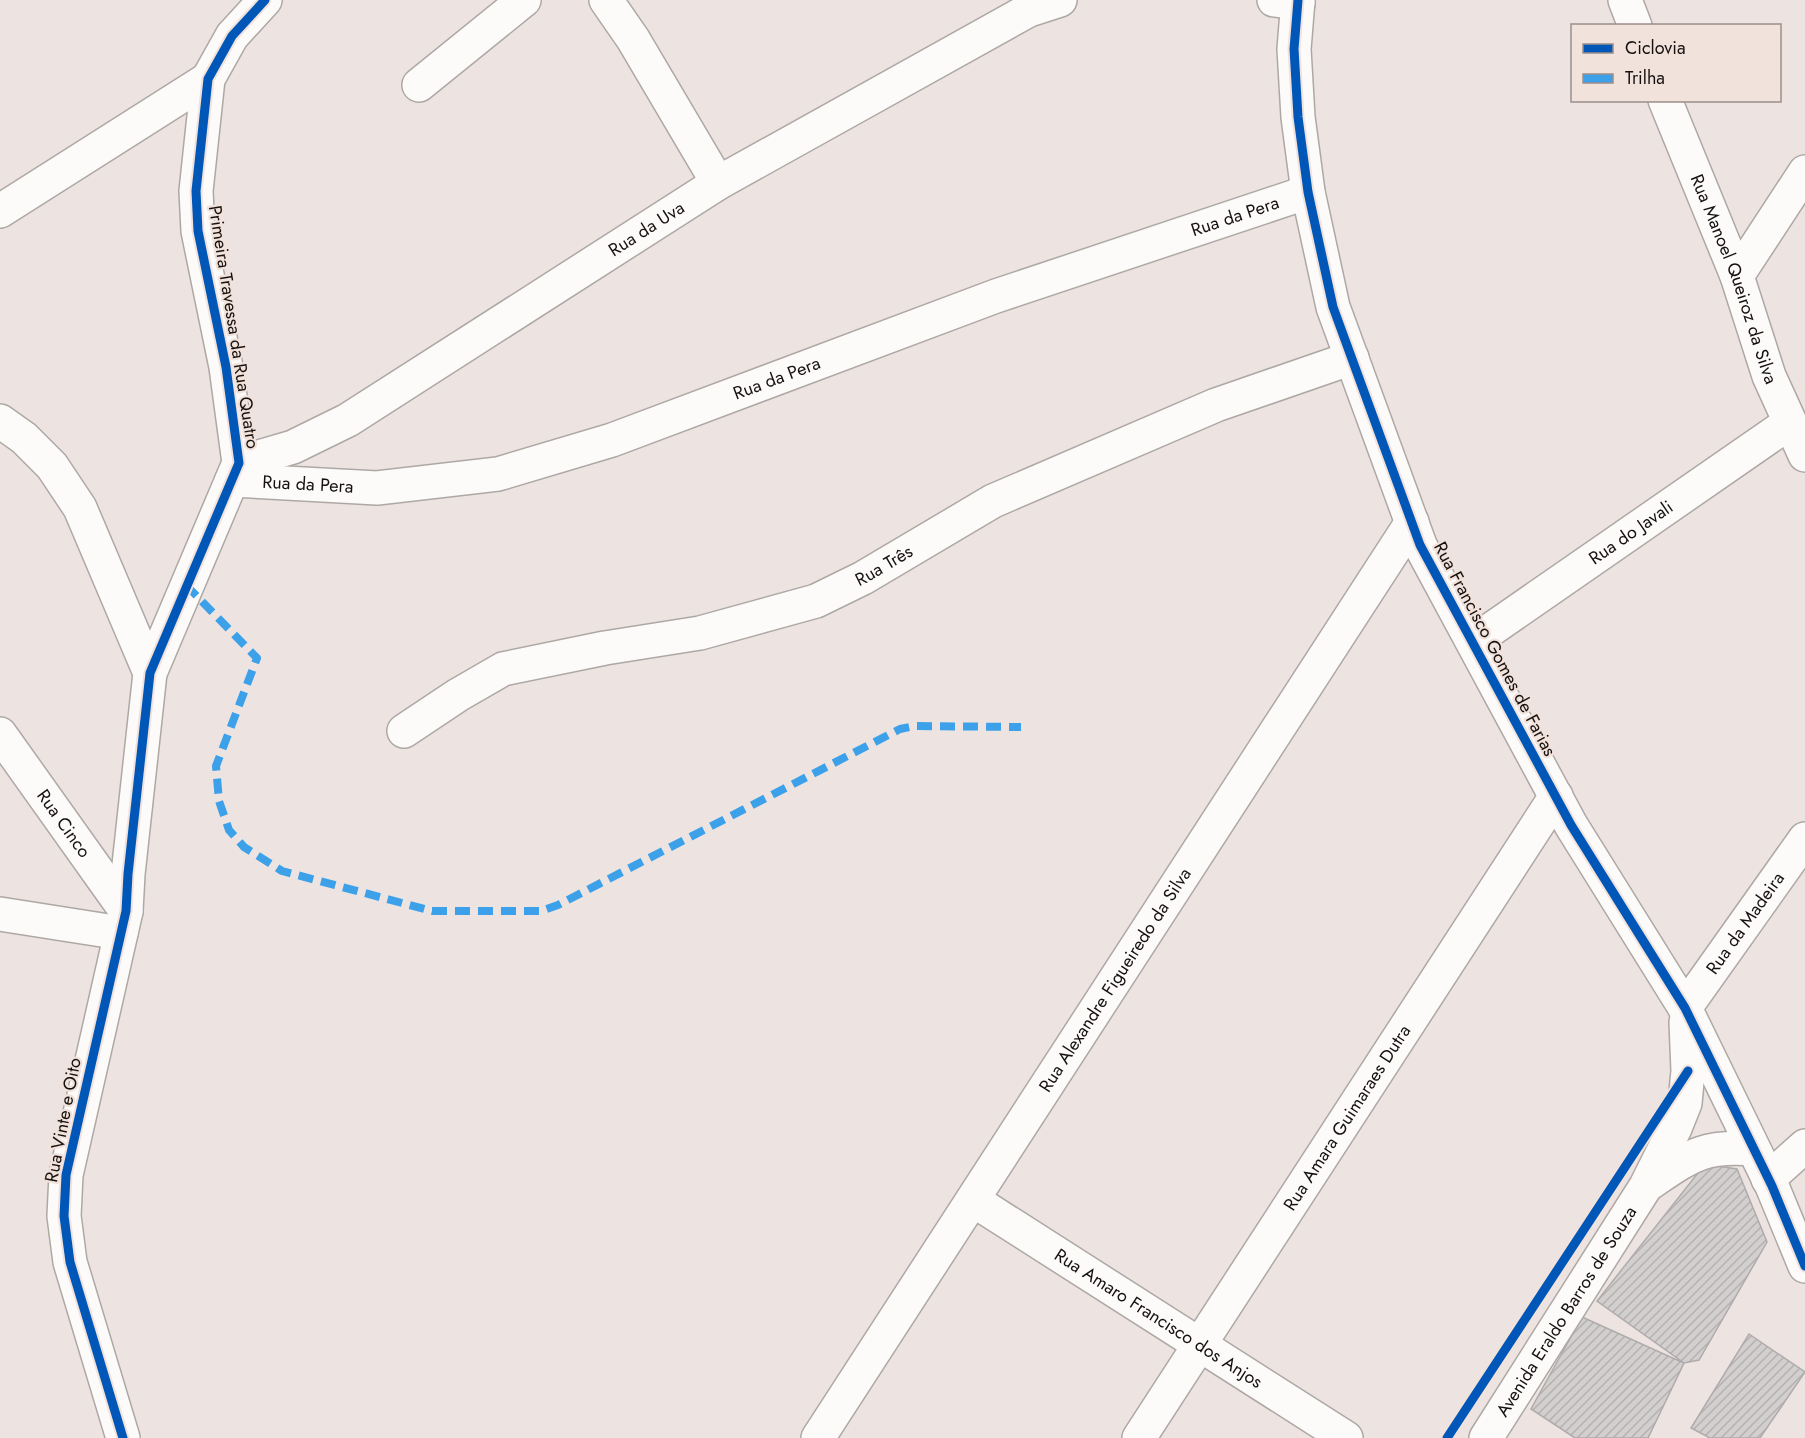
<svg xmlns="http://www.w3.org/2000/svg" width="1805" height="1438" font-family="Jost,sans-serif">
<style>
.building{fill:url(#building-hatch);stroke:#afabac;stroke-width:1.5}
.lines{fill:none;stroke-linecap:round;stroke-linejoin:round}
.minor-casing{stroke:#aea8a5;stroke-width:36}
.tertiary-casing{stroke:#aea8a5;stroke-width:36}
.minor{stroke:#fcfbfa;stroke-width:33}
.tertiary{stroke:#fcfbfa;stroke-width:33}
.quiet{stroke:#3da1ea;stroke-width:8;stroke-dasharray:15 8;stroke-linecap:butt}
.cycleway-casing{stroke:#f2e2dc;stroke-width:13}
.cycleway{stroke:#0057b8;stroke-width:9}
.labels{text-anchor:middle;stroke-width:4.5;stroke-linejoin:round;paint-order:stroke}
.street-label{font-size:18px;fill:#16110f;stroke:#f2e2dc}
</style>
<defs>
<pattern id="building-hatch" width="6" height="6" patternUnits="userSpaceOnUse" patternTransform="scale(1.5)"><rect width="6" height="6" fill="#d3cfcf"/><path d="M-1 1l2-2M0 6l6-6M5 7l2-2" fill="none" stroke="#b4b1b1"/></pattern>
</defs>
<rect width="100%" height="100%" fill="#ede4e1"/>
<!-- building -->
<path class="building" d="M1705,1164L1737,1169L1767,1242L1699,1360L1684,1363L1597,1301Z
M1582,1317L1684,1363L1648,1438H1575L1531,1409Z
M1749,1334L1805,1372L1760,1438H1710L1691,1428Z"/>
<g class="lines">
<defs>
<g id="minor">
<path d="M606,0L633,39L718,183"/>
<path d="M1274,0L1298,3"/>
<path d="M419,85L524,0"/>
<path d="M0,211L208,79"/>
<path d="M1737,276L1805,172"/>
<path d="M0,421L24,438L52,466L80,508L150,673"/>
<path id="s1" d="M239,463L293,447L348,420L718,183L1029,10L1060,0"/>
<path id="s2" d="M232,480L377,488L498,474L612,440L996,296L1308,192"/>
<path id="s3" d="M1473,642L1789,423"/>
<path id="s4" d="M404,731L458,695L503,669L605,648L700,633L816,601L863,578L993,501L1216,405L1352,358"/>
<path id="s5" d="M0,734L126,911"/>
<path d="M0,914L121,933"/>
<path id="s6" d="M1685,1008L1805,839"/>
<path d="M1768,1179L1805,1146"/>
<path id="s7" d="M973,1200L1346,1438"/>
<path d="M123,1438L70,1262L64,1216L66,1175L126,911L128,874L150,673L239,463L226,367L198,231L196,191L208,79L232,36L265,0"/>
<path id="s8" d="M818,1438L1412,522"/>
<path id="s9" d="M1139,1438L1556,796"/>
</g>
<g id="tertiary">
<path d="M1298,0L1294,49L1298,117L1308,192L1333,307L1420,545L1571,825L1685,1008L1772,1186L1805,1266"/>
<path d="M1625,0L1635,26"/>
<path id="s10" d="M1665,100L1737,276L1769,376L1805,455"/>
<path d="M1647,1185C1689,1157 1701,1145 1753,1149"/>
<path id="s11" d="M1486,1438L1646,1186L1675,1128L1685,1103L1688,1071L1686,1022"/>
</g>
</defs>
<!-- minor casing -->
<use href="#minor" class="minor-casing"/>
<!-- tertiary casing -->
<use href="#tertiary" class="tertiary-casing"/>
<!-- minor -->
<use href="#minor" class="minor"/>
<!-- tertiary -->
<use href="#tertiary" class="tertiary"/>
<!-- quiet -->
<path class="quiet" d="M186,585L257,658L216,766L219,801L229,830L244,847L282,871L432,911H541L558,905L900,729L914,726L1021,727"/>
<defs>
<path id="cycleway" d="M1298,0L1294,49L1298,117L1308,192L1333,307L1420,545L1571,825L1685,1008L1772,1186L1805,1266
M123,1438L70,1262L64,1216L66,1175L126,911L128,874L150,673L239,463L226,367L198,231L196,191L208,79L232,36L265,0
M1447,1438L1688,1071"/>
</defs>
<!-- cycleway casing -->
<use href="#cycleway" class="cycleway-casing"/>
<!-- cycleway -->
<use href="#cycleway" class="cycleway"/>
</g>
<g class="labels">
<!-- street labels -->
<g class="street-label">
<text dy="6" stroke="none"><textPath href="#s2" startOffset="1048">Rua da Pera</textPath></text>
<text dy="6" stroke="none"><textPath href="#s1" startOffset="472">Rua da Uva</textPath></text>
<text dy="6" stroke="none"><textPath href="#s10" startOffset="192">Rua Manoel Queiroz da Silva</textPath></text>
<text transform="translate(234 327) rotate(81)" y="6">Primeira Travessa da Rua Quatro</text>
<text dy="6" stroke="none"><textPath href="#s2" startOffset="562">Rua da Pera</textPath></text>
<text dy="6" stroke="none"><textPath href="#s2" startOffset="76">Rua da Pera</textPath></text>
<text dy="6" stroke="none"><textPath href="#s3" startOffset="192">Rua do Javali</textPath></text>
<text dy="6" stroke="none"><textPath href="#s4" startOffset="514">Rua Três</textPath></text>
<text transform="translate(1495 649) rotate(62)" y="6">Rua Francisco Gomes de Farias</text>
<text dy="6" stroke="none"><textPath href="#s5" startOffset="110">Rua Cinco</textPath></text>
<text dy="6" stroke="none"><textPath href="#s6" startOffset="104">Rua da Madeira</textPath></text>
<text dy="6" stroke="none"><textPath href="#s8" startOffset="546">Rua Alexandre Figueiredo da Silva</textPath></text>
<text dy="6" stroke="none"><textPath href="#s9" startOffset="382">Rua Amara Guimaraes Dutra</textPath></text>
<text transform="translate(63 1120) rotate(-79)" y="6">Rua Vinte e Oito</text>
<text dy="6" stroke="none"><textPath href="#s11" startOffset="150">Avenida Eraldo Barros de Souza</textPath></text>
<text dy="6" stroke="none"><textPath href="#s7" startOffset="220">Rua Amaro Francisco dos Anjos</textPath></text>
</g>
</g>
<!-- legend -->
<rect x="1571" y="24" width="210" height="78" fill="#f2e2dc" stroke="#9a8e8a" stroke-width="1.5"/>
<rect x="1583" y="44" width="30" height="9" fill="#0057b8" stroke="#9a8e8a" stroke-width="1.5"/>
<text x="1625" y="54" font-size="18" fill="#16110f">Ciclovia</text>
<rect x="1583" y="74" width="30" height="9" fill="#3da1ea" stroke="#9a8e8a" stroke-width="1.5"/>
<text x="1625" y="84" font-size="18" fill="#16110f">Trilha</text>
</svg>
